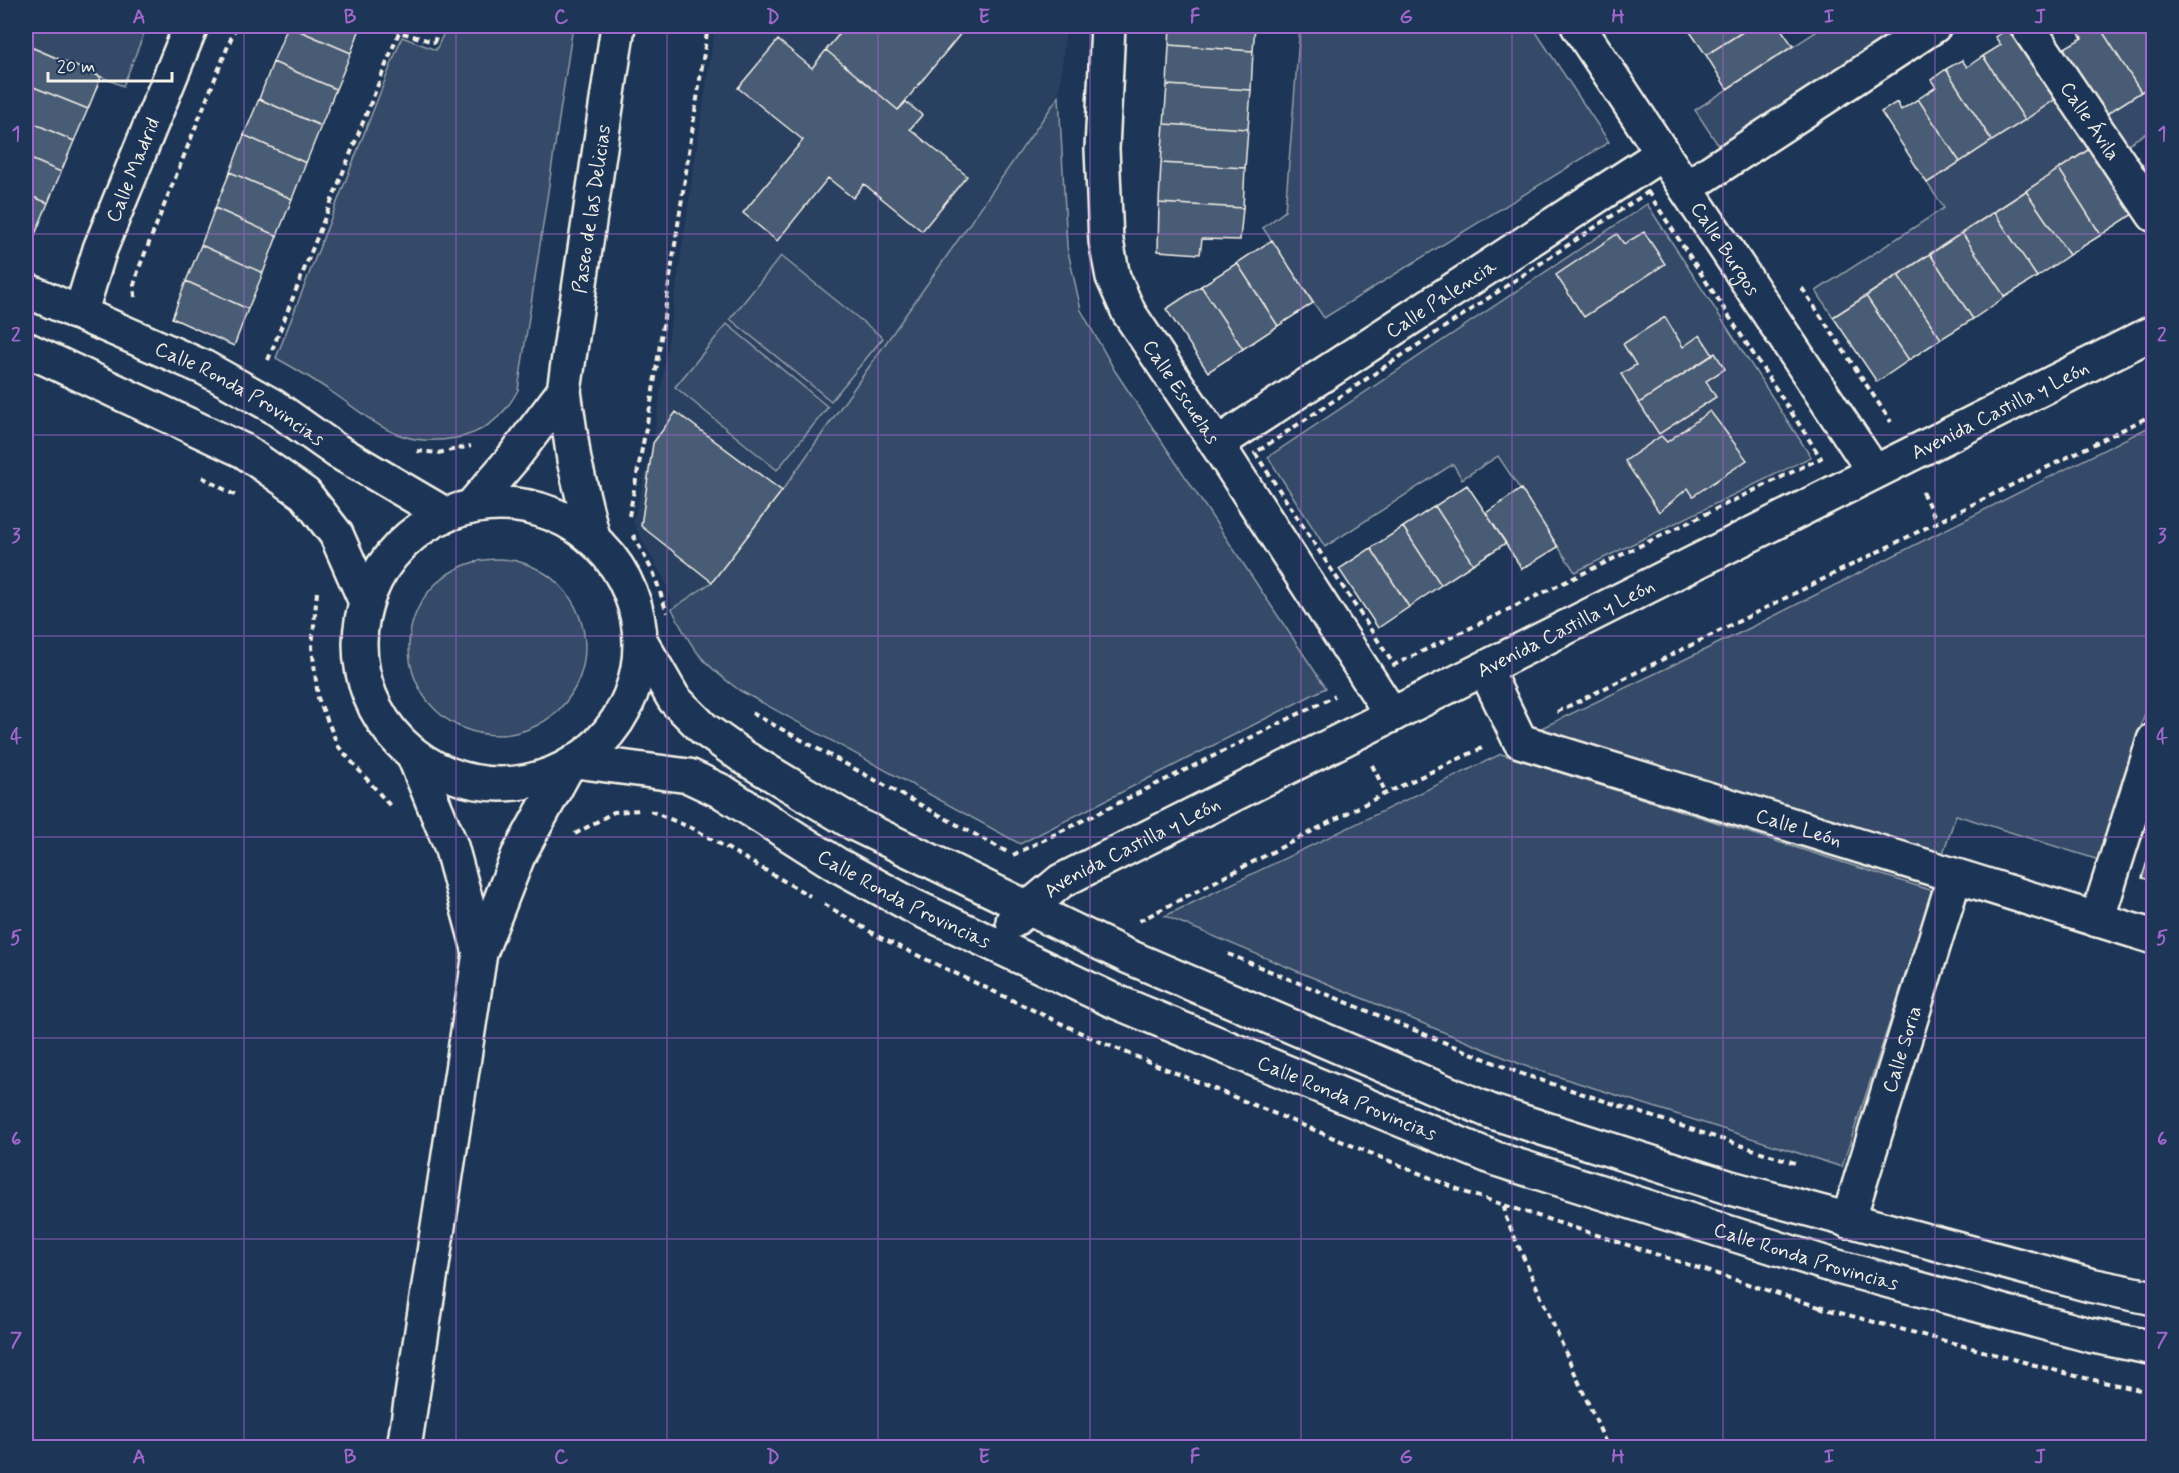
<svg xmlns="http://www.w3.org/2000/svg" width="2179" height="1473" font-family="Mynerve,sans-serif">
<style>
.built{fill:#2a4060}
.green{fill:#354a67;stroke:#949ea8;stroke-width:1.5}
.building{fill:#485b74;stroke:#f4f1e8;stroke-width:1.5}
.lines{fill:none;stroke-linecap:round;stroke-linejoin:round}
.street-casing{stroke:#f4f1e8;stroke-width:38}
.secondary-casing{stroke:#f4f1e8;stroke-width:38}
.path{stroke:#f4f1e8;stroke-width:4;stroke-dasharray:6 4.5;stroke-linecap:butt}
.street{stroke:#1d3557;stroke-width:33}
.secondary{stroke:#1d3557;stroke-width:33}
.grid{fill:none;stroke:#9f67cb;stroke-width:1.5;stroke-opacity:0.55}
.labels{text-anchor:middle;stroke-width:6;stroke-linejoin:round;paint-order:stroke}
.street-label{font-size:20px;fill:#f4f1e8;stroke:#1d3557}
.neatline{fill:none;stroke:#9f67cb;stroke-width:2}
.grid-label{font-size:20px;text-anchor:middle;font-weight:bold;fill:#9f67cb}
</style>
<rect width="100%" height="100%" fill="#1d3557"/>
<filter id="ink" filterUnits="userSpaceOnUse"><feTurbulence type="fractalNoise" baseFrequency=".0167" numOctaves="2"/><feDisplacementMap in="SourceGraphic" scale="12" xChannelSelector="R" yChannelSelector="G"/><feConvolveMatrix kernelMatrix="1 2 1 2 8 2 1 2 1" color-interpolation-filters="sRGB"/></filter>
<g filter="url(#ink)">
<!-- built -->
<path class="built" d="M715,26H1066L1059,96L782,491L712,582L672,609L667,585L633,523L653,443Z"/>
<!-- green -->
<path class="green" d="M26,26H147L123,86L26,45Z
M447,26H573L518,390C505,415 484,433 456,438C403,448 379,426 339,397C319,383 298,370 276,358L402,37L436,50Z
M1300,26H1532L1609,142L1324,318L1263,228L1285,211Z
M1825,26H1911L1722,151L1695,110Z
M2153,84V129L2128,144L2105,115Z
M1059,96L1067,247L1081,310L1115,371L1326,688L1020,844L739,690C703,664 691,649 672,609L712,582L782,491Z
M2057,98L2091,148L1833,317L1816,291L1944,208L1927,183Z
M1647,204L1811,457L1575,572L1498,456L1462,479L1453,464L1325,547L1268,457Z
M781,256L883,338L831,401L730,319Z
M727,324L828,407L777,470L675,387Z
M2153,425V688L2099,860L1956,815L1940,862L1535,731L1748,629Z
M409 647a88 88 0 1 1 176 0a88 88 0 1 1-176 0Z
M1501,754L1933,891L1842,1167L1525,1066L1165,916Z"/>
<!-- building -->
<path class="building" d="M288,26H361L351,53Z
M288,26L351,53L336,89L273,62Z
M846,26H967L898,110L826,50Z
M1170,26H1255L1253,51L1169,45Z
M1686,26H1752L1706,55Z
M1752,26H1779L1793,46L1727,89L1706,55Z
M2080,26H2099L2141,92L2105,115L2063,49L2082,38L2076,28Z
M2099,26H2147L2154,35V84L2141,92Z
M2011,27L2057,98L2025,120L1983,56L2001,45L1995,37Z
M778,40L812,68L826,50L898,110L906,102L922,115L910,129L967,176L922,231L864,184L853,198L828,178L777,241L743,213L803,140L738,88Z
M26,45L101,77L88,109L26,84Z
M1169,45L1253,51L1251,90L1167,85Z
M1983,56L2025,120L1992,141L1946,69L1962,60L1967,67Z
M273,62L336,89L321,126L259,99Z
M1946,69L1992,141L1960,162L1918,99L1936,87L1931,80Z
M26,84L88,109L74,141L26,120Z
M1167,85L1251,90L1248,129L1164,124Z
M259,99L321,126L306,163L244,135Z
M1918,99L1960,162L1927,183L1881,112L1897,102L1901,110Z
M26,120L74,141L61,172L26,157Z
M1164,124L1248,129L1245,168L1161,163Z
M244,135L306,163L292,199L230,172Z
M2091,148L2133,214L2101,235L2059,169Z
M26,157L61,172L48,203L26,194Z
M1161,163L1245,168L1243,208L1159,203Z
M2059,169L2101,235L2069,255L2026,191Z
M230,172L292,199L277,236L215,208Z
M2026,191L2069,255L2037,277L1994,212Z
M26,194L48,203L29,249L26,247Z
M1159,203L1243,208L1240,240L1202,239L1200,254L1158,251Z
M215,208L277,236L263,273L201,245Z
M1994,212L2037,277L2005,297L1962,233Z
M1644,232L1665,264L1584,317L1556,275L1617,234L1624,244Z
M1962,233L2005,297L1973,319L1930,254Z
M1272,240L1313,303L1278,326L1237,263Z
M201,245L263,273L248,309L186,281Z
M1930,254L1973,319L1941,339L1898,275Z
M1237,263L1278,326L1243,349L1201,286Z
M1898,275L1941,339L1909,360L1866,296Z
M186,281L248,309L234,346L172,318Z
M1201,286L1243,349L1208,372L1166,309Z
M1866,296L1909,360L1877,382L1833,317Z
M1665,317L1683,347L1700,335L1713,355L1639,403L1621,374L1636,365L1623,344Z
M1715,353L1725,369L1706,381L1716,397L1659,434L1639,403Z
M1710,411L1747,460L1693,496L1688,488L1659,512L1625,461L1661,436L1667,442Z
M676,412L782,491L712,582L641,526L653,443Z
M1467,485L1506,543L1473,564L1435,506Z
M1521,489L1558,547L1522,569L1486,513Z
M1435,506L1473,564L1441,585L1403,527Z
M1403,527L1441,585L1409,607L1371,548Z
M1371,548L1409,607L1378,628L1339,569Z
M2153,842H2154V881L2142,878Z"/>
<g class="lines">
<defs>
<g id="street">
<path id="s1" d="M1108,26L1102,149L1106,241L1113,277L1129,313L1217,444L1392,715"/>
<path id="s2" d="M1578,26L1873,470"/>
<path id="s3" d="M2027,26L2154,215"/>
<path d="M1686,188L1934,26"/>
<path id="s4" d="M26,290L205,368L273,406L337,451L446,515"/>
<path id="s5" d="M75,312L85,298L100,249L191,26"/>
<path d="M26,349L244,451L305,494L336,534L366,602"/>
<path id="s6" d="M1217,444L1663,153"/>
<path d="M641,642L674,699L704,729L745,758L857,825L1127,956L1492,1112L1731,1188L2090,1285L2154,1298"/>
<path id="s7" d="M1485,669L1520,741L2154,937"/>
<path id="s8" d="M576,761L689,776L723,792L836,864L913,906L1112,1000L1496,1159L1834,1266L2089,1335L2154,1348"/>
<path d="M2097,920L2154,740"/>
<path id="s9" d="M1013,921L1061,881L2154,332"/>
<path id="s10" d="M1848,1221L1955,876"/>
</g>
<g id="secondary">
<circle cx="500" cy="644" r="140"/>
<path d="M471,507L513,458L564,391"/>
<path id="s11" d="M593,538L574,460L564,391L618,26"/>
<path d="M413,754L451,846L480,953"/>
<path d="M404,1448L480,953L518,856L567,767"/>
</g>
</defs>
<!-- street casing -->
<use href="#street" class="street-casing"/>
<!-- secondary casing -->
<use href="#secondary" class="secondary-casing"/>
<!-- path -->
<path class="path" d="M1648,192L1821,458L1394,665L1255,453Z
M1802,288L1891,422
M135,297L134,285L139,268L236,26
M268,360L399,32L434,42L440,26
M417,451L438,453L471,446
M202,477L238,497
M1922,492L1937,521
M629,516L652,397L708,26
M633,535L654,574L667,613
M317,592L312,647L318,698L338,746L392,808
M1557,712L2154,414
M752,713L1009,853
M1372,765L1386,793
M650,811L694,829L810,896
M575,834L614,812L640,810
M1013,855L1335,696
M824,904L881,938L1096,1040L1467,1193L1822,1308
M1139,921L1386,793L1482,748
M1228,954L1522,1074L1795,1163
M1504,1206L1506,1218L1608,1448
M1823,1305L1822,1308L2076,1376L2154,1393"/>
<!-- street -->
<use href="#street" class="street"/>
<!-- secondary -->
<use href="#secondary" class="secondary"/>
</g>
</g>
<!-- grid -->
<path class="grid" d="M244,26V1448M456,26V1448M667,26V1448M878,26V1448M1090,26V1448M1301,26V1448M1512,26V1448M1723,26V1448M1935,26V1448M26,234H2154M26,435H2154M26,636H2154M26,837H2154M26,1038H2154M26,1239H2154"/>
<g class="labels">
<!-- street labels -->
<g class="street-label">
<text dy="7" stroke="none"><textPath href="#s3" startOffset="114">Calle Ávila</textPath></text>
<text dy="7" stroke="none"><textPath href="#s5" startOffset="154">Calle Madrid</textPath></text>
<text dy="7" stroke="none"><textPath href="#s11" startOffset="334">Paseo de las Delicias</textPath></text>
<text dy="7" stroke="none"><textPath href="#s2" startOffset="267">Calle Burgos</textPath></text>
<text dy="7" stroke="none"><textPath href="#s6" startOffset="267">Calle Palencia</textPath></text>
<text dy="7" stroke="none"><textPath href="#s1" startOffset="386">Calle Escuelas</textPath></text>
<text dy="7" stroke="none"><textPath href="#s4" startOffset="238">Calle Ronda Provincias</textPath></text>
<text dy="7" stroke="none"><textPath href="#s9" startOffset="1113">Avenida Castilla y León</textPath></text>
<text dy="7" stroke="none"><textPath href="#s9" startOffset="627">Avenida Castilla y León</textPath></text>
<text dy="7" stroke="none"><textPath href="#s7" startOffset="372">Calle León</textPath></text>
<text dy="7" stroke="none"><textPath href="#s9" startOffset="141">Avenida Castilla y León</textPath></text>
<text dy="7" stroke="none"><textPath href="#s8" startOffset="362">Calle Ronda Provincias</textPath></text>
<text dy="7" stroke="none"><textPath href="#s10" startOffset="180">Calle Soria</textPath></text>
<text dy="7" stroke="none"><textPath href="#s8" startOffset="848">Calle Ronda Provincias</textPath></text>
<text dy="7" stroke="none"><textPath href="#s8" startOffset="1334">Calle Ronda Provincias</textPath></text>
</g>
</g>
<!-- margin -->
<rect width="2179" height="1473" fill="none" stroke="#1d3557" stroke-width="66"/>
<!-- scale -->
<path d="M48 72v9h124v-9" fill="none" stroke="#f4f1e8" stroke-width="3"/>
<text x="57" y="72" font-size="18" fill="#f4f1e8" stroke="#1d3557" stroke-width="4.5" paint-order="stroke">20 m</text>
<rect x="33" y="33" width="2113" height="1407" class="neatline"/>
<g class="grid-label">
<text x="139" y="23">A</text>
<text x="350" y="23">B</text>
<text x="561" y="23">C</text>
<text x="773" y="23">D</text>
<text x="984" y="23">E</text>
<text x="1195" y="23">F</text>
<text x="1406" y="23">G</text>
<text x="1618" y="23">H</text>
<text x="1829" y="23">I</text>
<text x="2040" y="23">J</text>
<text x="16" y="140">1</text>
<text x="2162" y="140">1</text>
<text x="16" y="341">2</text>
<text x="2162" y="341">2</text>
<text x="16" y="542">3</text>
<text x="2162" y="542">3</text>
<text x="16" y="743">4</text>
<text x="2162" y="743">4</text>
<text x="16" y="944">5</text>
<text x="2162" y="944">5</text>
<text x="16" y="1145">6</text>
<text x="2162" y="1145">6</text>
<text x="16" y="1346">7</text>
<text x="2162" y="1346">7</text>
<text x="139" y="1463">A</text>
<text x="350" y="1463">B</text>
<text x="561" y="1463">C</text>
<text x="773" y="1463">D</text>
<text x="984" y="1463">E</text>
<text x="1195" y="1463">F</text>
<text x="1406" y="1463">G</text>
<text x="1618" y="1463">H</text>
<text x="1829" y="1463">I</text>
<text x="2040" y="1463">J</text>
</g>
</svg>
